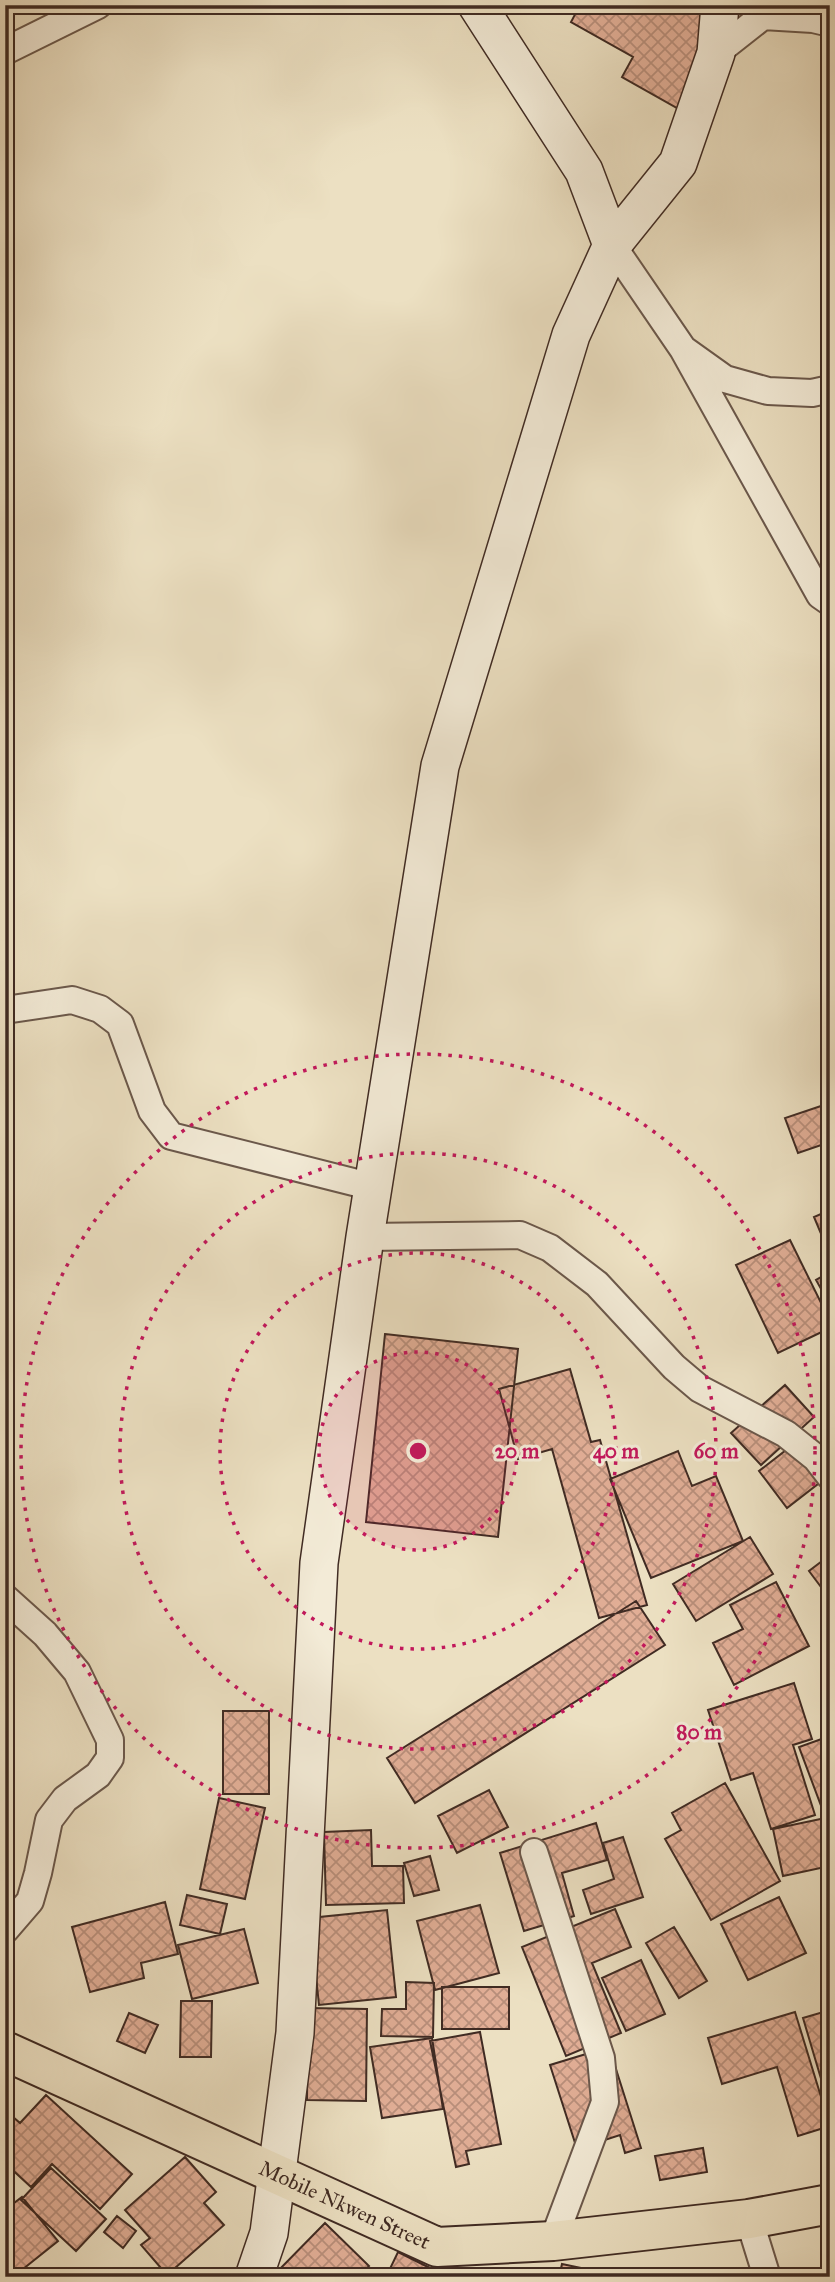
<svg xmlns="http://www.w3.org/2000/svg" width="835" height="2282" font-family="'IM FELL Great Primer',serif">
<style>
.building{fill:url(#building-cross-hatch);stroke:#402b23;stroke-width:2}
.lines{fill:none;stroke-linecap:round;stroke-linejoin:round}
.street-casing{stroke:#6b584b;stroke-width:30}
.secondary-casing{stroke:#402b23;stroke-width:40}
.highway-casing{stroke:#402b23;stroke-width:42}
.street{stroke:#f3ebd7;stroke-width:26}
.secondary{stroke:#f3ebd7;stroke-width:37}
.highway{stroke:#ece0c2;stroke-width:38}
.ring{fill:none;stroke:#c2185b;stroke-width:3.5;stroke-dasharray:3.5 7}
.labels{text-anchor:middle;stroke-width:6;stroke-linejoin:round;paint-order:stroke}
.street-label{font-size:21px;fill:#402b23;stroke:#f3ebd7}
.centre{fill:#c2185b;stroke:#f3ebd7;stroke-width:3.5}
.ring-label{font-size:21px;text-anchor:middle;font-weight:bold;fill:#c2185b;stroke:#f3ebd7;stroke-width:6;stroke-linejoin:round;paint-order:stroke}
</style>
<defs>
<pattern id="building-cross-hatch" width="8" height="8" patternUnits="userSpaceOnUse" patternTransform="scale(1.75)"><rect width="8" height="8" fill="#e1ae96"/><path d="M0 0l8 8M0 8l8-8" fill="none" stroke="#b88e7a"/></pattern>
</defs>
<rect width="100%" height="100%" fill="#ece0c2"/>
<filter id="stains"><feTurbulence type="fractalNoise" baseFrequency=".00286" numOctaves="4"/><feColorMatrix values="0 0 0 0 .2 0 0 0 0 .09 0 0 0 0 .02 0 0 0 .5 -.17"/></filter>
<radialGradient id="worn" r=".72"><stop offset=".6" stop-color="#630" stop-opacity="0"/><stop offset="1" stop-color="#630" stop-opacity=".3"/></radialGradient>
<!-- building -->
<path class="building" d="M580,5H733L740,10L693,117L622,77L633,57L571,22Z
M830,1103V1142L798,1153L785,1118Z
M830,1210V1238L824,1241L814,1217Z
M790,1240L830,1321V1328L778,1353L736,1265Z
M830,1272V1305L816,1280Z
M385,1334L518,1349L498,1537L366,1522Z
M570,1369L591,1442L600,1440L647,1605L599,1618L552,1449L518,1459L499,1389Z
M785,1385L814,1417L761,1465L731,1433Z
M799,1440L827,1477L787,1508L759,1471Z
M678,1451L692,1486L716,1476L743,1541L651,1578L610,1479Z
M750,1537L773,1574L696,1621L673,1584Z
M830,1555V1599L809,1571Z
M776,1582L809,1646L734,1685L713,1643L743,1629L730,1605Z
M636,1601L665,1645L415,1803L387,1758Z
M794,1683L812,1739L793,1745L815,1815L771,1829L753,1773L731,1780L708,1710Z
M223,1711H269V1794H223Z
M830,1736V1818L826,1819L799,1747Z
M725,1783L780,1881L711,1920L665,1839L681,1830L672,1813Z
M489,1790L508,1827L457,1853L438,1816Z
M219,1798L265,1808L245,1899L200,1889Z
M830,1817V1866L783,1876L773,1829Z
M596,1823L607,1860L562,1873L574,1916L524,1931L500,1853Z
M371,1830L372,1866H403L404,1903L326,1905L324,1832Z
M623,1837L643,1897L591,1914L583,1890L614,1879L603,1843Z
M430,1856L439,1890L414,1896L404,1863Z
M830,1894V1919L822,1896Z
M187,1895L227,1904L220,1934L180,1925Z
M779,1897L806,1953L748,1980L721,1924Z
M165,1902L178,1954L141,1963L144,1978L90,1992L72,1927Z
M480,1905L499,1973L435,1990L417,1921Z
M615,1909L631,1947L592,1963L621,2033L566,2056L522,1947Z
M387,1910L396,1997L319,2005L310,1918Z
M674,1927L707,1981L679,1998L646,1943Z
M244,1929L258,1983L192,1999L178,1945Z
M641,1960L665,2014L626,2031L602,1978Z
M406,1982L434,1983L433,2037L381,2036L382,2009H406Z
M442,1987H509V2029H442Z
M181,2001H212L211,2057H180Z
M308,2008L367,2009L366,2101L307,2100Z
M830,2010V2109L803,2018Z
M795,2012L830,2126L798,2136L777,2067L722,2084L708,2038Z
M129,2013L158,2025L145,2053L117,2041Z
M480,2032L501,2144L466,2151L469,2164L456,2167L430,2041Z
M432,2038L443,2109L382,2118L370,2047Z
M609,2047L641,2148L625,2153L620,2135L577,2149L550,2065Z
M46,2095L132,2174L100,2209L52,2164L31,2187L5,2163V2110L20,2123Z
M703,2148L707,2172L660,2180L655,2156Z
M185,2157L216,2192L204,2203L224,2225L167,2275L141,2245L150,2238L125,2210Z
M51,2168L106,2219L76,2251L21,2200Z
M22,2197L58,2241L13,2277H10L5,2270V2210Z
M117,2216L136,2231L123,2248L104,2232Z
M325,2223L369,2266L358,2277H272Z
M398,2252L448,2277H386Z
M562,2264L624,2277H559Z"/>
<g class="lines">
<defs>
<path id="street" d="M763,16L813,19L830,23
M5,51L98,5
M716,53L763,16L771,5
M612,245L683,349L725,379L768,391L812,393L830,389
M683,349L820,595L830,602
M5,1010L72,1000L100,1009L120,1024L152,1111L171,1136L373,1187
M365,1237L520,1235L550,1248L597,1284L674,1367L700,1389L786,1434L816,1458L830,1476
M5,1598L45,1634L77,1672L110,1740V1758L98,1775L65,1799L49,1820L38,1873L30,1901L5,1930
M534,1852L601,2058L605,2102L553,2241
M749,2219L767,2277"/>
<path id="secondary" d="M477,5L584,171L612,245
M254,2277L269,2233L295,2033L319,1563L365,1237L440,766L571,335L612,245L678,163L716,53L720,5"/>
<g id="highway">
<path id="s1" d="M5,2051L437,2247L553,2241L749,2219L830,2204"/>
</g>
</defs>
<!-- street casing -->
<use href="#street" class="street-casing"/>
<!-- secondary casing -->
<use href="#secondary" class="secondary-casing"/>
<!-- highway casing -->
<use href="#highway" class="highway-casing"/>
<!-- street -->
<use href="#street" class="street"/>
<!-- secondary -->
<use href="#secondary" class="secondary"/>
<!-- highway -->
<use href="#highway" class="highway"/>
</g>
<!-- distance rings -->
<circle cx="418" cy="1451" r="99" fill="#c2185b" fill-opacity=".12"/>
<g class="ring">
<circle cx="418" cy="1451" r="99"/>
<circle cx="418" cy="1451" r="198"/>
<circle cx="418" cy="1451" r="298"/>
<circle cx="418" cy="1451" r="397"/>
</g>
<g class="labels">
<!-- street labels -->
<g class="street-label">
<text dy="7" stroke="none"><textPath href="#s1" startOffset="373">Mobile Nkwen Street</textPath></text>
</g>
</g>
<circle cx="418" cy="1451" r="10" class="centre"/>
<g class="ring-label">
<text x="517" y="1458">20 m</text>
<text x="616" y="1458">40 m</text>
<text x="716" y="1458">60 m</text>
<text x="699" y="1739">80 m</text>
</g>
<!-- margin -->
<rect width="835" height="2282" fill="none" stroke="#ece0c2" stroke-width="28"/>
<rect x="7" y="7" width="821" height="2268" fill="none" stroke="#402b23" stroke-width="3.5"/>
<rect x="14" y="14" width="807" height="2254" fill="none" stroke="#402b23" stroke-width="2"/>
<rect width="100%" height="100%" filter="url(#stains)"/>
<rect width="100%" height="100%" fill="url(#worn)"/>
</svg>
